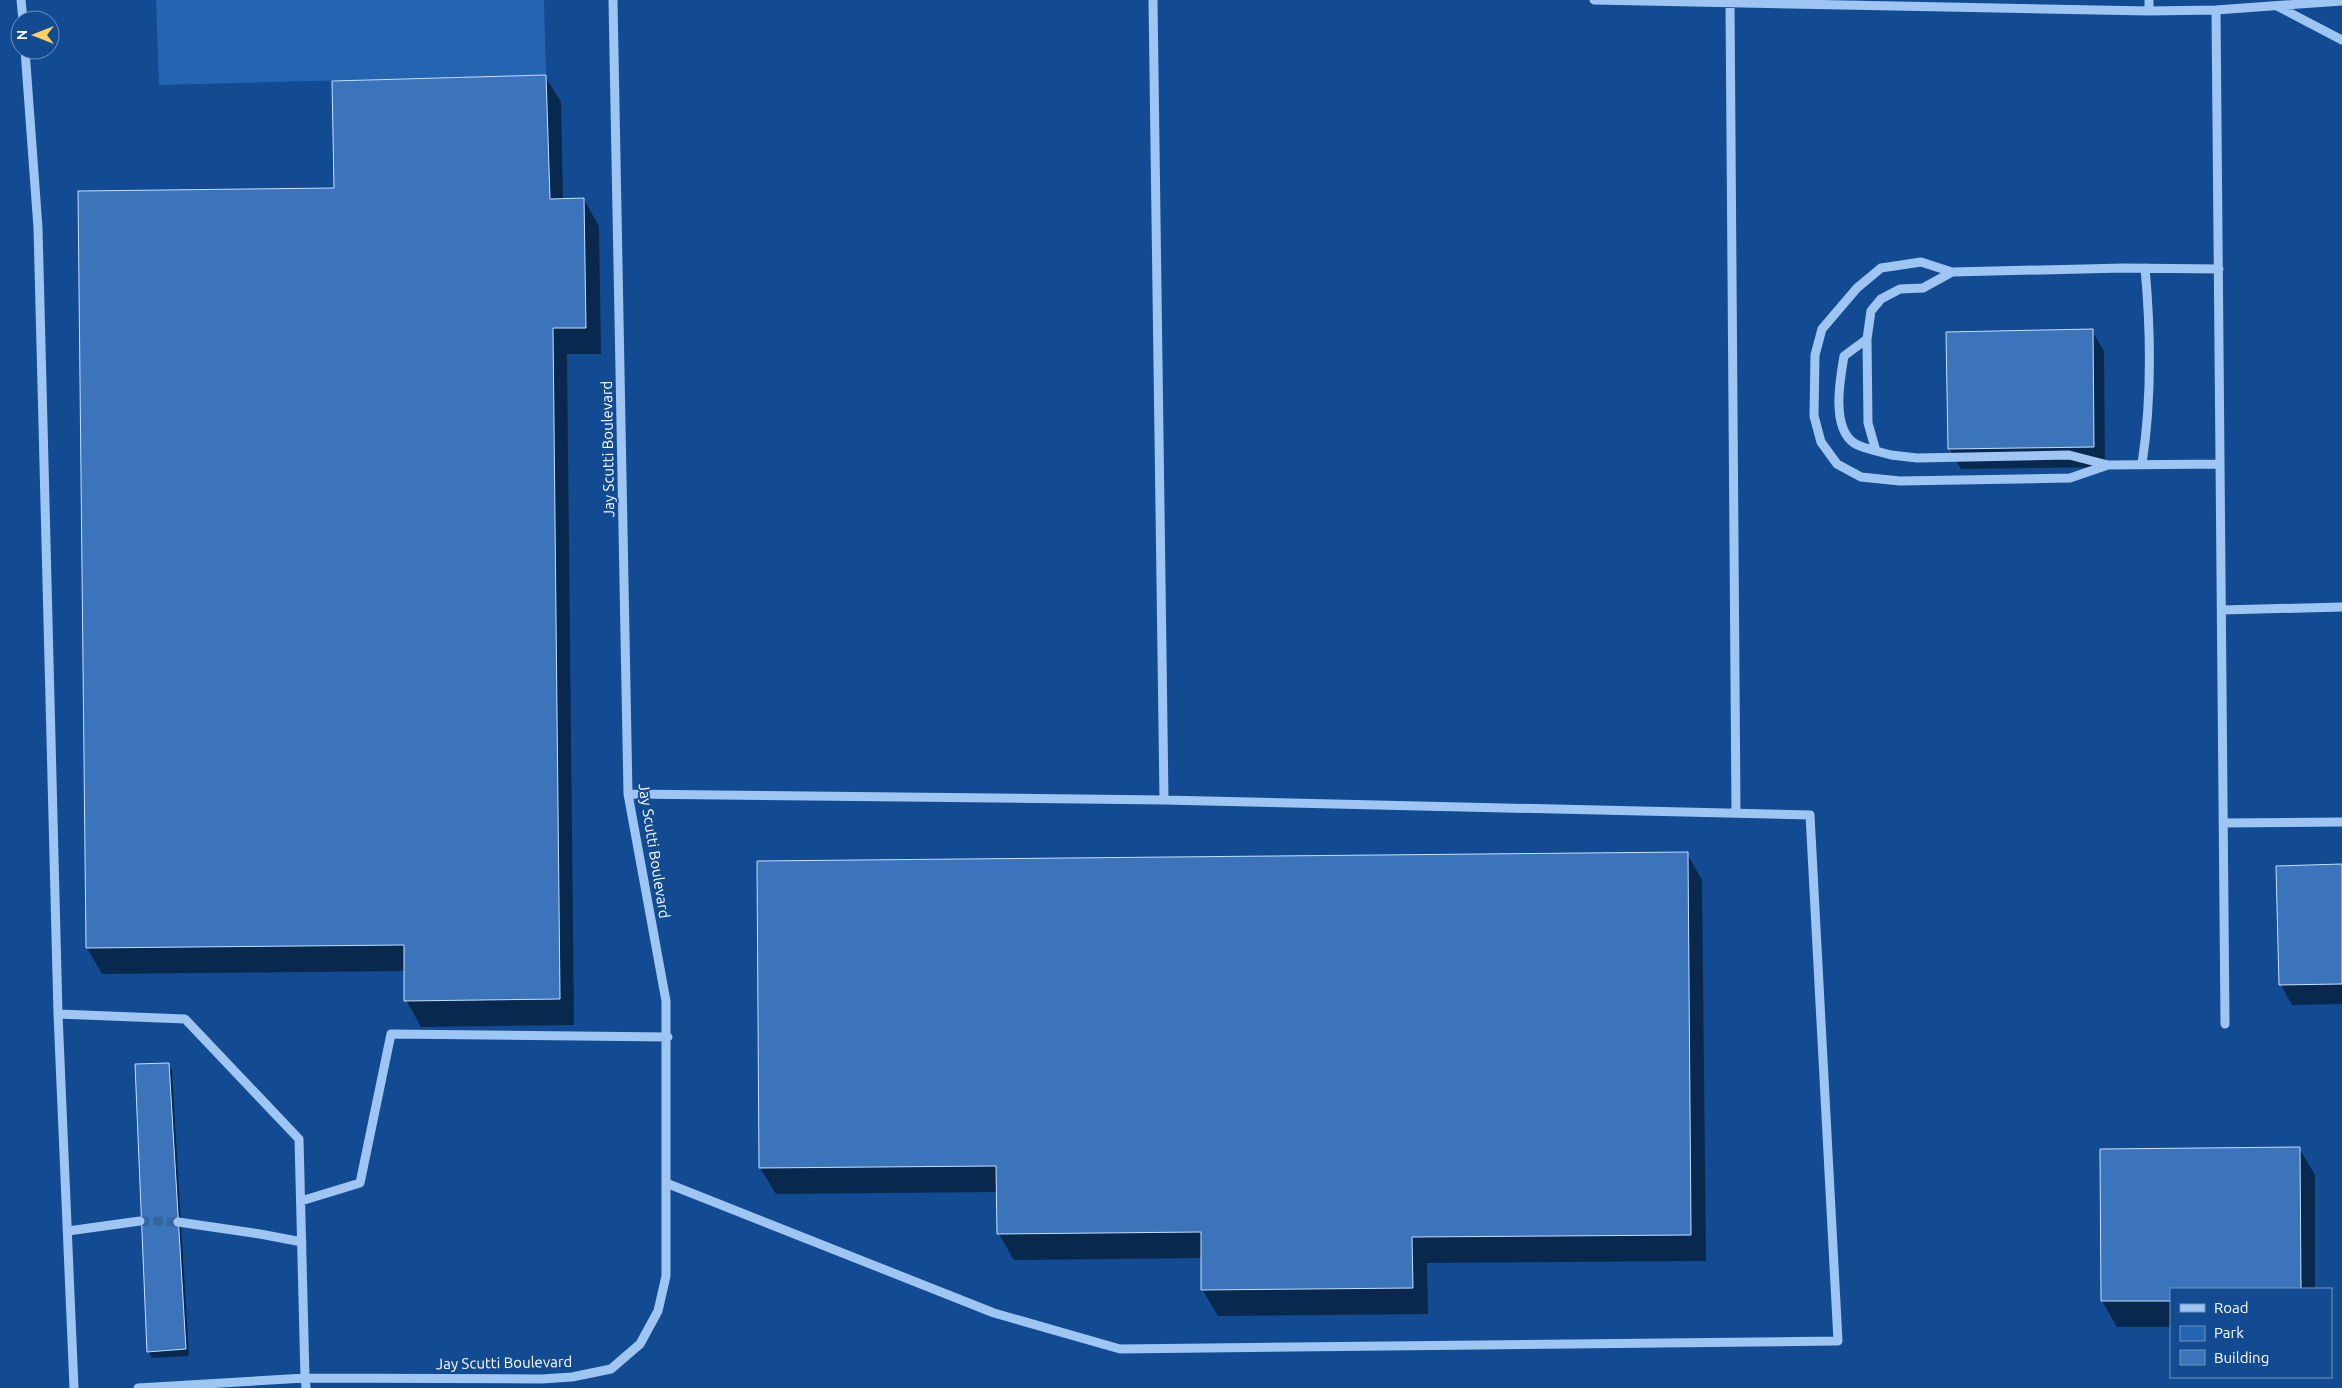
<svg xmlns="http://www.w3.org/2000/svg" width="2342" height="1388" font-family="Ubuntu,sans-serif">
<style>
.green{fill:#2464b1}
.shadow{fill:#0007}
.building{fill:#3b74ba;stroke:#c6dffd}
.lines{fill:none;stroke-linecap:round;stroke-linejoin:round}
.minor-tunnel{stroke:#3666a2;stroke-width:9;stroke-dasharray:9 4.5;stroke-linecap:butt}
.minor{stroke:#9fc5f2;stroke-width:9}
.labels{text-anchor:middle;stroke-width:4;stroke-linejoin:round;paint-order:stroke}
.street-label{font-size:15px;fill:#fff;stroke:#124b92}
</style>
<rect width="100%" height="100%" fill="#124b92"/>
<!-- green -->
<path class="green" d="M156,0H544L546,75L159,85Z"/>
<!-- shadow -->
<path class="shadow" d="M545,76L561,102L563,200H584L599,226L601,354H567L574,1025L421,1027L406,1000L405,971L102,974L87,948L335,190Z
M2092,331L2104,351L2105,467L1961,469L1949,448Z
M1687,854L1702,880L1706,1261L1427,1263L1428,1314L1218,1316L1202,1289V1258L1014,1260L999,1234L998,1192L776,1194L760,1168L758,863Z
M2342,865V1004L2292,1005L2281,985L2278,867Z
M168,1064L172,1071L189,1356L152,1358L148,1351Z
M2299,1148L2315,1175V1289H2171V1327H2117L2102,1301Z"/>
<!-- building -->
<path class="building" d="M546,75L550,199L584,198L586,328H553L560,999L404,1001V945L86,948L78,191L334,188L332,81Z
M2093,329L2094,447L1948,449L1946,332Z
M1688,852L1691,1235L1412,1237L1413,1288L1201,1290V1232L997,1234L996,1166L759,1168L757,861Z
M2342,864V984L2279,985L2276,866Z
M169,1063L186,1349L147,1352L135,1064Z
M2300,1147L2301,1289H2171V1301H2101L2100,1149Z"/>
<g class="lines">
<!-- minor-tunnel -->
<path class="minor-tunnel" d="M140,1221L178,1222"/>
<!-- minor -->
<path class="minor" d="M21,0L23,20
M1153,0L1164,800
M1594,0L2149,11L2216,10L2342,1
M2149,0V11
M1730,3L1736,813
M2277,6L2342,40
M2216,10L2225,1024
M25,50L38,228L58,1014L185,1019L299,1139L305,1378L138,1388
M2219,269L2124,268L1952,272L1921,262L1881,268L1857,288L1822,329L1815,355L1814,416L1821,442L1837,464L1861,477L1900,481L2070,478L2108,465L2220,464
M1952,272L1923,288L1900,289L1881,299L1871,311L1867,339L1868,423L1876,451L1891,455L1917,458L2069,455L2108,465
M1867,339L1844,356C1840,379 1831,427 1854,443C1860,447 1870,449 1876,451
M2142,464C2152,399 2151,333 2145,268
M2222,610L2342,607
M628,794L1164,800L1810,815L1838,1341L1120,1349L994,1313L666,1183
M2224,823L2342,822
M58,1014L74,1388
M301,1201L360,1183L391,1034L668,1037
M178,1222L260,1234L302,1242
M68,1231L140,1221
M306,1388L305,1378L541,1379L572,1377L611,1369L640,1344L658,1311L666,1276V1001L628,794L613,0"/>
</g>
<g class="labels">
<!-- street labels -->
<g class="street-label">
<text transform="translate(608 449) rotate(-91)" y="5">Jay Scutti Boulevard</text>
<text transform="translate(654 851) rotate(81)" y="5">Jay Scutti Boulevard</text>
<text transform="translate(504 1363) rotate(-1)" y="5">Jay Scutti Boulevard</text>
</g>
</g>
<!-- legend -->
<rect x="2170" y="1288" width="162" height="90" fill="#124b92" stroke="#7193be"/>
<rect x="2180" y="1304" width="25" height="8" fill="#9fc5f2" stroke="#7193be"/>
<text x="2214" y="1313" font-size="15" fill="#ffffff">Road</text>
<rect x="2180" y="1326" width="25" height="15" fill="#2464b1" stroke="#7193be"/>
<text x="2214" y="1338" font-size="15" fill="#ffffff">Park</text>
<rect x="2180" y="1350" width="25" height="15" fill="#3b74ba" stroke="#7193be"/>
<text x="2214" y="1363" font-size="15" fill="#ffffff">Building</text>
<!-- north arrow -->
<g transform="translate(35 35) rotate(270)"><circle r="24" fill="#124b92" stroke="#7193be"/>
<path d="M0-4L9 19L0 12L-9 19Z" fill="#ffd060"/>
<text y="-8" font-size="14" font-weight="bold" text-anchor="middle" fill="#ffffff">N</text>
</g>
</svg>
